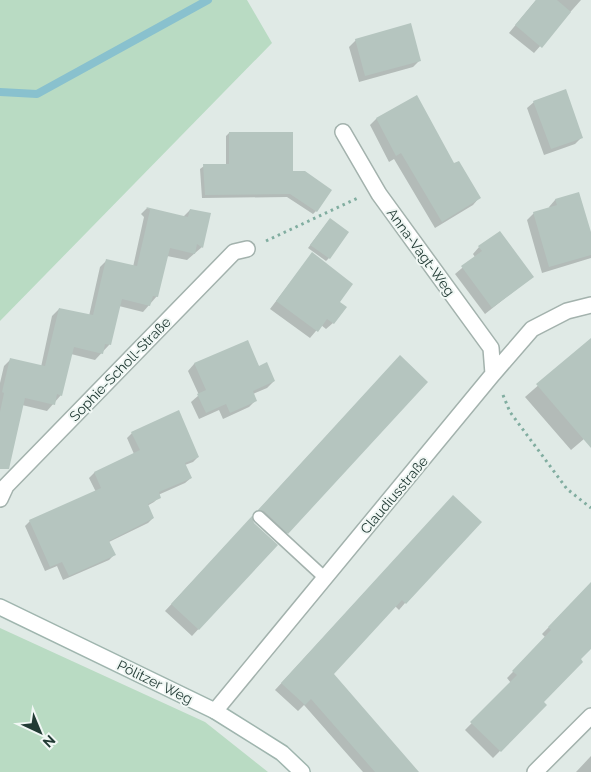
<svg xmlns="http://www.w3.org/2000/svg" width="591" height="772" font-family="Raleway,sans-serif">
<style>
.green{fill:#b9dbc3}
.shadow{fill:#0003}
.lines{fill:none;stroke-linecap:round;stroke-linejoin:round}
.stream{stroke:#89c1ce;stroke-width:8}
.building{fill:#b5c5bf}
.lane-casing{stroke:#a3b2ad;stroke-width:14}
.street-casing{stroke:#a3b2ad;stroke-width:18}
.secondary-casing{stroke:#9fb5ae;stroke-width:18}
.path{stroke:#81ada0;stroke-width:3;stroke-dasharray:2.5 4;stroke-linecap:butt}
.lane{stroke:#fff;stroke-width:11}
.street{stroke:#fff;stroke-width:15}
.secondary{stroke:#fff;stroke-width:15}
.labels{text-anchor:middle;stroke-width:4;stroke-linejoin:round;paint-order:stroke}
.street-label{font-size:14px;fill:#213a34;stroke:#f0f7f4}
</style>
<rect width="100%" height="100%" fill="#e0eae6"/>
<!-- green -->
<path class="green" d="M0,0H247L272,43L0,321Z
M0,628L205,722L268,772H0Z"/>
<!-- shadow -->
<path class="shadow" d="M536,0H581L534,53L509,33Z
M356,40L420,60L413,67L359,82L349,47Z
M417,97L454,165L479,198L473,205L435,228L394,159L389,162L370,125L376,119Z
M534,102L582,137L575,144L544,155L527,108Z
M229,133L291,173L330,190L316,211L313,214L287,197L202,198L200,169L204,166H226V136Z
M579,194L591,237V258L542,273L527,220L534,213L550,209L549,207L555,200Z
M147,208L183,217L190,210L209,214L202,247L187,260L167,256L157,296L143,312L119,306L109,345L95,360L71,354L61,395L47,411L22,405L0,460V383L4,366L10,360L41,367L52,316L59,309L89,316L100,267L106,261L133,267L144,217L141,214Z
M327,223L329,258L326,261L308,248Z
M479,247L532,277L485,314L455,274L475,257L473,254Z
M312,254L338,302L333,323L326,329L321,325L310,338L270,309Z
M591,339V433L571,450L525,397Z
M247,342L259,367L274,381L267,388L253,394L256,400L249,407L223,419L219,410L199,419L191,402L199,395L188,371L194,364Z
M393,364L287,533L281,539L257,518L253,516Z
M132,433L198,457L193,462L185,465L191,478L185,483L158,495L159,497L154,502L147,506L153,518L148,523L109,542L114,555L109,560L63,580L57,566L45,571L25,526L30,521L96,492L89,478L94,473L134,454L127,438Z
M446,504L405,603L399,610L395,606L332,674L417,772H363L304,705L298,711L275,690Z
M253,523L276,545L192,636L165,611L245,525Z
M591,584V647L542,702L545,705L493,758L465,730L511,683L507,678L546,638L542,634Z
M591,756V772H576Z"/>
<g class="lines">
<!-- stream -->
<path class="stream" d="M0,92L37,94L208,0"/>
</g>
<!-- building -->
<path class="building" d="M536,0H557L571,12L542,48L515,25Z
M411,23L421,61L365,76L355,39Z
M566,89L583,138L551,149L533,101Z
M417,95L454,163L459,161L481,198L442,222L401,153L396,156L376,118Z
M229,132H293V171H305L332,190L317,212L290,194L205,195L203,164H229Z
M579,192L591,232V255L549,267L533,212L557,205L555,199Z
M146,207L188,217L190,209L211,213L203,248L197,244L195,254L170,248L158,297L153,296L150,306L122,299L111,345L105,344L103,354L74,347L62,396L57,394L55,405L25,398L9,469H0V412L4,393L2,392L10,358L45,366L59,308L93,315L106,259L137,266L150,210Z
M330,218L349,232L330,259L310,245Z
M500,231L534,277L492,308L461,266L482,251L478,246Z
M312,252L353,284L340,302L347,307L334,324L327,319L318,332L276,301Z
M591,338V448L536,384Z
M248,340L259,366L267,362L275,381L253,391L257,401L230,413L226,404L206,413L197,394L206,390L194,363Z
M400,355L428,382L288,534L264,511L258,510Z
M179,410L199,457L185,463L192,478L159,492L161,498L148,504L154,518L109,541L116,555L69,576L62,562L50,567L29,520L101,488L94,472L140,450L131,432Z
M453,495L482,522L406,604L402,600L334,674L419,772H375L311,699L305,705L281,683Z
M252,516L254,523L278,545L199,630L171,604Z
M591,582V649L581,659L583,662L544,702L547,705L501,752L470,722L517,675L512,671L551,630L548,627Z"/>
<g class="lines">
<defs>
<path id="lane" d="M259,517L325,578"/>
<path id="street" d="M343,132L379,194L491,348L493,374
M0,499L6,486L234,252L247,249
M215,711L493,374L532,329L567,311L591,305
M535,772L591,716"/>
<path id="secondary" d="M0,607L215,711L282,753L302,772"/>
</defs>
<!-- lane casing -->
<use href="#lane" class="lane-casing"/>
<!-- street casing -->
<use href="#street" class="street-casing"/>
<!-- secondary casing -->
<use href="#secondary" class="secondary-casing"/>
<!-- path -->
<path class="path" d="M266,241L358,198
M503,395L510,412L567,489L591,508"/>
<!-- lane -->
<use href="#lane" class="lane"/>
<!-- street -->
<use href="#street" class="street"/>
<!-- secondary -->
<use href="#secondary" class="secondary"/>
</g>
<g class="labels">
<!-- street labels -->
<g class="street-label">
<text transform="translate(421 252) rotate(54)" y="5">Anna-Vagt-Weg</text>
<text transform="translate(120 369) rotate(-46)" y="5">Sophie-Scholl-Straße</text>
<text transform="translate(394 495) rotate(-50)" y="5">Claudiusstraße</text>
<text transform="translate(155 682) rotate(26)" y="5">Pölitzer Weg</text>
</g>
</g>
<!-- north arrow -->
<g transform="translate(40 732) rotate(136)" stroke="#f0f7f4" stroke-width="4" paint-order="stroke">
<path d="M0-4L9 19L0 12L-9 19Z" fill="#213a34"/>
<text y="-8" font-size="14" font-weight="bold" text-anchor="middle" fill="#213a34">N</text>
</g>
</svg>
